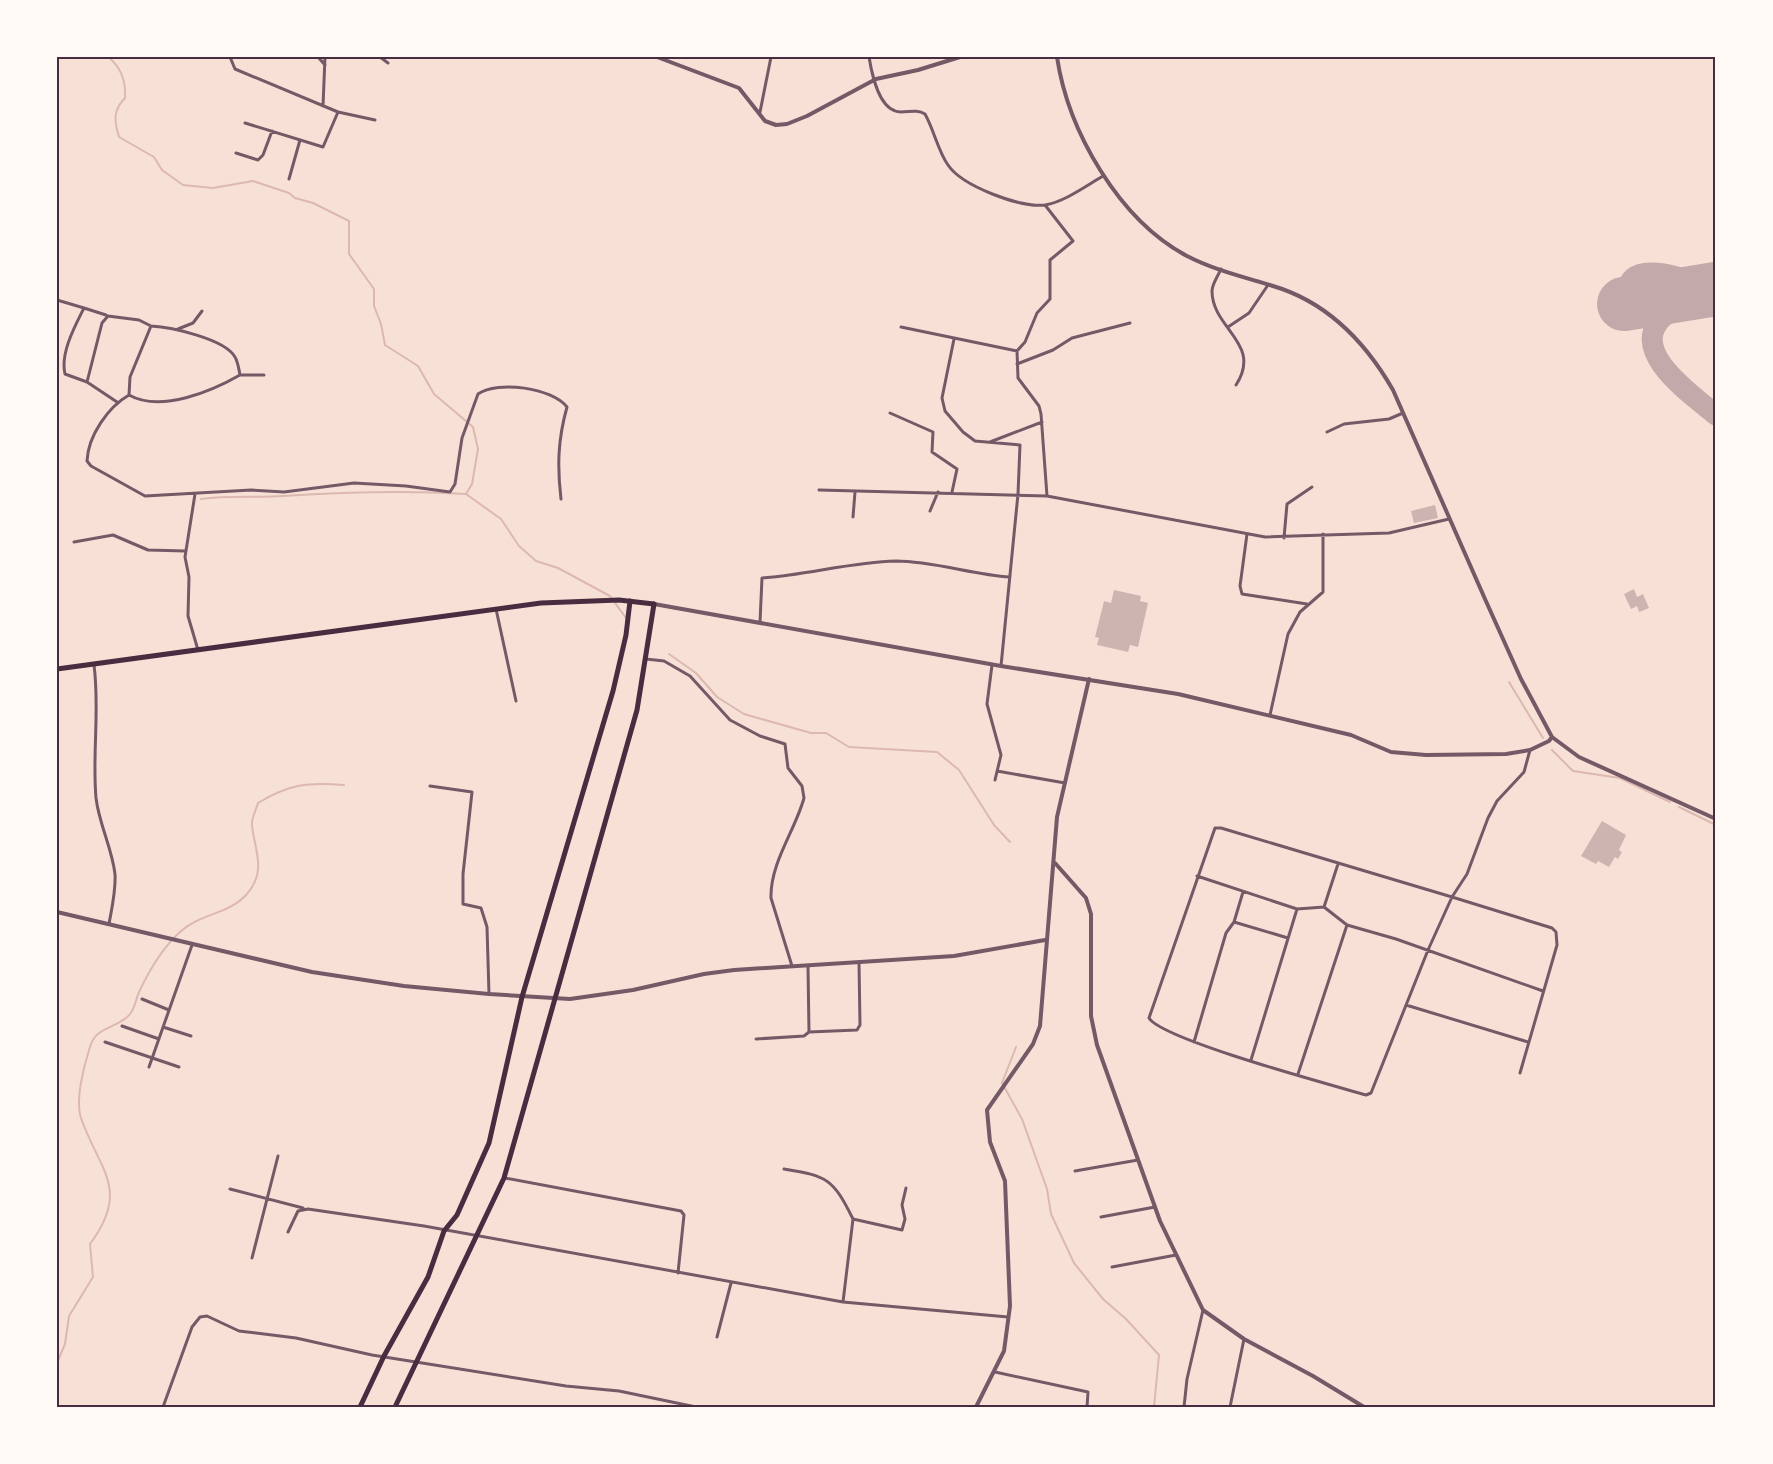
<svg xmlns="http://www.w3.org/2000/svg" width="1773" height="1464" font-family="'Alegreya Sans',sans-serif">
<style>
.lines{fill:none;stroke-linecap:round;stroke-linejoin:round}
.stream{stroke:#dcb8b0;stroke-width:2}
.taxiway{stroke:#c3aaaa;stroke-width:21}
.runway{stroke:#c3aaaa;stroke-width:54}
.building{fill:#ccb4b1}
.minor{stroke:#755966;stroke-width:3}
.tertiary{stroke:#755966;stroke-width:4}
.primary{stroke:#4a2c40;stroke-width:5}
.trunk{stroke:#4a2c40;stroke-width:5}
.neatline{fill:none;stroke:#4a2c40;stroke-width:2}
</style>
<rect width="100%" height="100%" fill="#f7e1d7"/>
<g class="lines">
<!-- stream -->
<path class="stream" d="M108,57C121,67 126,82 125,98C113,110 114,121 119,137L154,157L162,170L183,185L213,188L253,181L289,193L295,198L313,203L349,221V254L374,289V306L381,324L385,345L418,366L434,394L473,427L478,449L472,484L466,494C405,490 344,492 283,496C256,498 229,495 201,499
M466,494L501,519L519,546L536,561L558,568L610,596L626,618
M669,654L696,673L717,697L744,714L811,733H826L849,747L937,752L959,770L994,825L1010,842
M1509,682L1543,738
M1552,750L1573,771L1620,778L1670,802
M1679,807L1716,825
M1016,1047L1002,1083L1022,1119L1047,1189L1051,1214L1074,1263L1103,1299L1126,1319L1159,1355L1154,1407
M57,1363L65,1344L69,1316L93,1277L90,1244C131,1189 99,1170 81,1118C75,1100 84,1065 90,1047C96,1025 118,1029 130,1014C135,1008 136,999 139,992C149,971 162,948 180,932C199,914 229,914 246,895C268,871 254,849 252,825C251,819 256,810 258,803C289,784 308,782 344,785"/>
<!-- taxiway -->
<path class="taxiway" d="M1712,290C1704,295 1696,300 1688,305C1681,309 1669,311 1663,317C1626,351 1694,396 1716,415
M1664,316L1639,313L1630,303C1616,251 1690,280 1712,290"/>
<!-- runway -->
<path class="runway" d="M1624,304L1716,289"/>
</g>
<!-- building -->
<path class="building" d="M1435,505L1438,518L1414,523L1411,511Z
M1634,589L1637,597L1643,594L1649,608L1639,612L1637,606L1631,609L1624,594Z
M1114,590L1141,596L1140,601L1148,603L1138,647L1130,645L1128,652L1097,645L1099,638L1095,637L1104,601L1111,603Z
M1602,821L1626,835L1619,850L1622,852L1618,859L1615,857L1609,867L1598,861L1596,864L1581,856Z"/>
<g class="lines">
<!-- minor -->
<path class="minor" d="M230,57L235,69L338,112L375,120
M318,57L325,65
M380,57L388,63
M869,57C872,75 879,112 901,112C910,112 917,109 925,114C934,130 938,151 948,165C962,186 1020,208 1045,205C1064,202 1086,186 1103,176
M323,106L325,57
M760,112L771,57
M245,123L323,147L338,112
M236,153L258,160L263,155L272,131
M289,179L300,140
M1221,269C1218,276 1212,284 1212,291C1212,329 1263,343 1236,385
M57,300L84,308
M151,326C171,327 225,339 235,357C238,362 239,370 240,375H264
M901,327L1017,351L1025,342L1037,313L1050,299V260L1073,241L1045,205
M1228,327L1249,313L1268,285
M178,329L193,323L202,311
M954,339L942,398L945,411L963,432L975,441L1020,445L1018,494L1001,666
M1017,351L1018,378L1039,406L1041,414L1047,496
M1017,364L1053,350L1072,338L1130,323
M87,382L65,374C60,353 75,326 84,308L106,315
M129,395C108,407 88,436 87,461L91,466L145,496L251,490L284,492L354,483L406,486L450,492L455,484L462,438L478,394C498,380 552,388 567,407C558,439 557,466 561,499
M129,395C161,413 212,391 240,375
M117,402L87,382L102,323L108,316L139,320L151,326L130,377L129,395
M890,413L933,432L932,452L957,469L952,492
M1327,432L1344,424L1389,419L1403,413
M990,442L1042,422
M819,490L1047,496L1265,537L1389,533L1449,519
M195,494L185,557L189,577L188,616L198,650
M930,511L938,492
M853,517L855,492
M1247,534L1240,586L1242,594L1307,604
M1284,538L1287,504L1312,487
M74,542L113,535L148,550L185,551
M496,609L516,701
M760,622L762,578C807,575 851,562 896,561C934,561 973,575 1010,577
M646,659L664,661L690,676L730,720L760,736L785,744L788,768L802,786L804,798C795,831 770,863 771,898L792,966
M94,665C100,711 92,752 96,798C99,824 112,848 115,874C116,891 112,907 109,924
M992,665L987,704L1001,755L995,780
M1270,715L1288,634L1300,612L1323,592V534
M997,771L1065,783
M430,786L472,792L463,874V904L481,908L487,927L489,994
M1215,828H1221L1452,897L1428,950L1371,1093L1366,1095C1332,1085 1163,1040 1149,1018Z
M1197,876L1297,909L1324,907L1338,864
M1234,922L1288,938
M1347,925L1396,939L1543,991
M808,966L809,1032L857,1030L860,1025L859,962
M142,999L169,1010
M1406,1005L1528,1042
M122,1026L159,1039
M163,1027L191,1036
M756,1039L804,1036L809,1032
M105,1042L179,1067
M1194,1042L1226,933L1234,922L1243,892
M1251,1060L1297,909
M149,1067L192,945
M1520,1073L1557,945L1556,932L1552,928L1452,897L1467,874L1488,818L1497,801L1524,772L1530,750
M1298,1074L1347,925L1324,907
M784,1169C828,1176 833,1179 853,1219
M1075,1171L1138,1160
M505,1178L681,1211L684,1215L678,1273
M230,1189L303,1208
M1101,1217L1155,1207
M288,1232L298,1211L308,1209L424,1226L843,1302L1008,1317
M252,1258L278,1156
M1112,1267L1176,1255
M843,1302L853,1219L902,1230L905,1219L902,1205L906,1188
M717,1337L731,1283
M995,1372L1088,1392L1087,1407
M163,1407L192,1327L200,1317L207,1316L239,1331L296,1338L372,1355L566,1386L619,1391L696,1407
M1184,1407L1187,1379L1203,1310
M1230,1407L1244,1339"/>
<!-- tertiary -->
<path class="tertiary" d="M657,57L739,88L765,121L776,125L787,124L807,116L876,79L918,70L960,57
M1057,57C1068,131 1119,220 1187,256C1214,270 1244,277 1273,286C1327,302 1366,343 1393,390L1485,599L1521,679L1552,737L1579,757L1716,819
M654,604L1001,666L1178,694L1351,735L1391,752L1426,755L1506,754L1530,750L1549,741L1552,737
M1055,863L1086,898L1091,914V1016L1097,1045L1160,1221L1203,1310L1244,1339L1313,1376L1364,1407
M57,912L312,972L404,986L489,994L570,999L633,990L704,974L734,970L954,956L1045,940
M976,1407L1004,1351L1010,1306L1005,1181L990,1142L987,1110L1033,1044L1040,1026L1057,817L1089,679"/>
<!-- primary -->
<path class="primary" d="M57,669L541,603L619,600L654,604"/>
<!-- trunk -->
<path class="trunk" d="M360,1407L384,1356L428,1277L444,1231L457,1215L489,1143L522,997L613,691L626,635L630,601
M395,1407L504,1178L637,710L654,604"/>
</g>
<!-- border -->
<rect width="1773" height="1464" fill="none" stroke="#fffaf5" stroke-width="117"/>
<rect x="58" y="58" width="1656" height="1348" class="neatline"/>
</svg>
